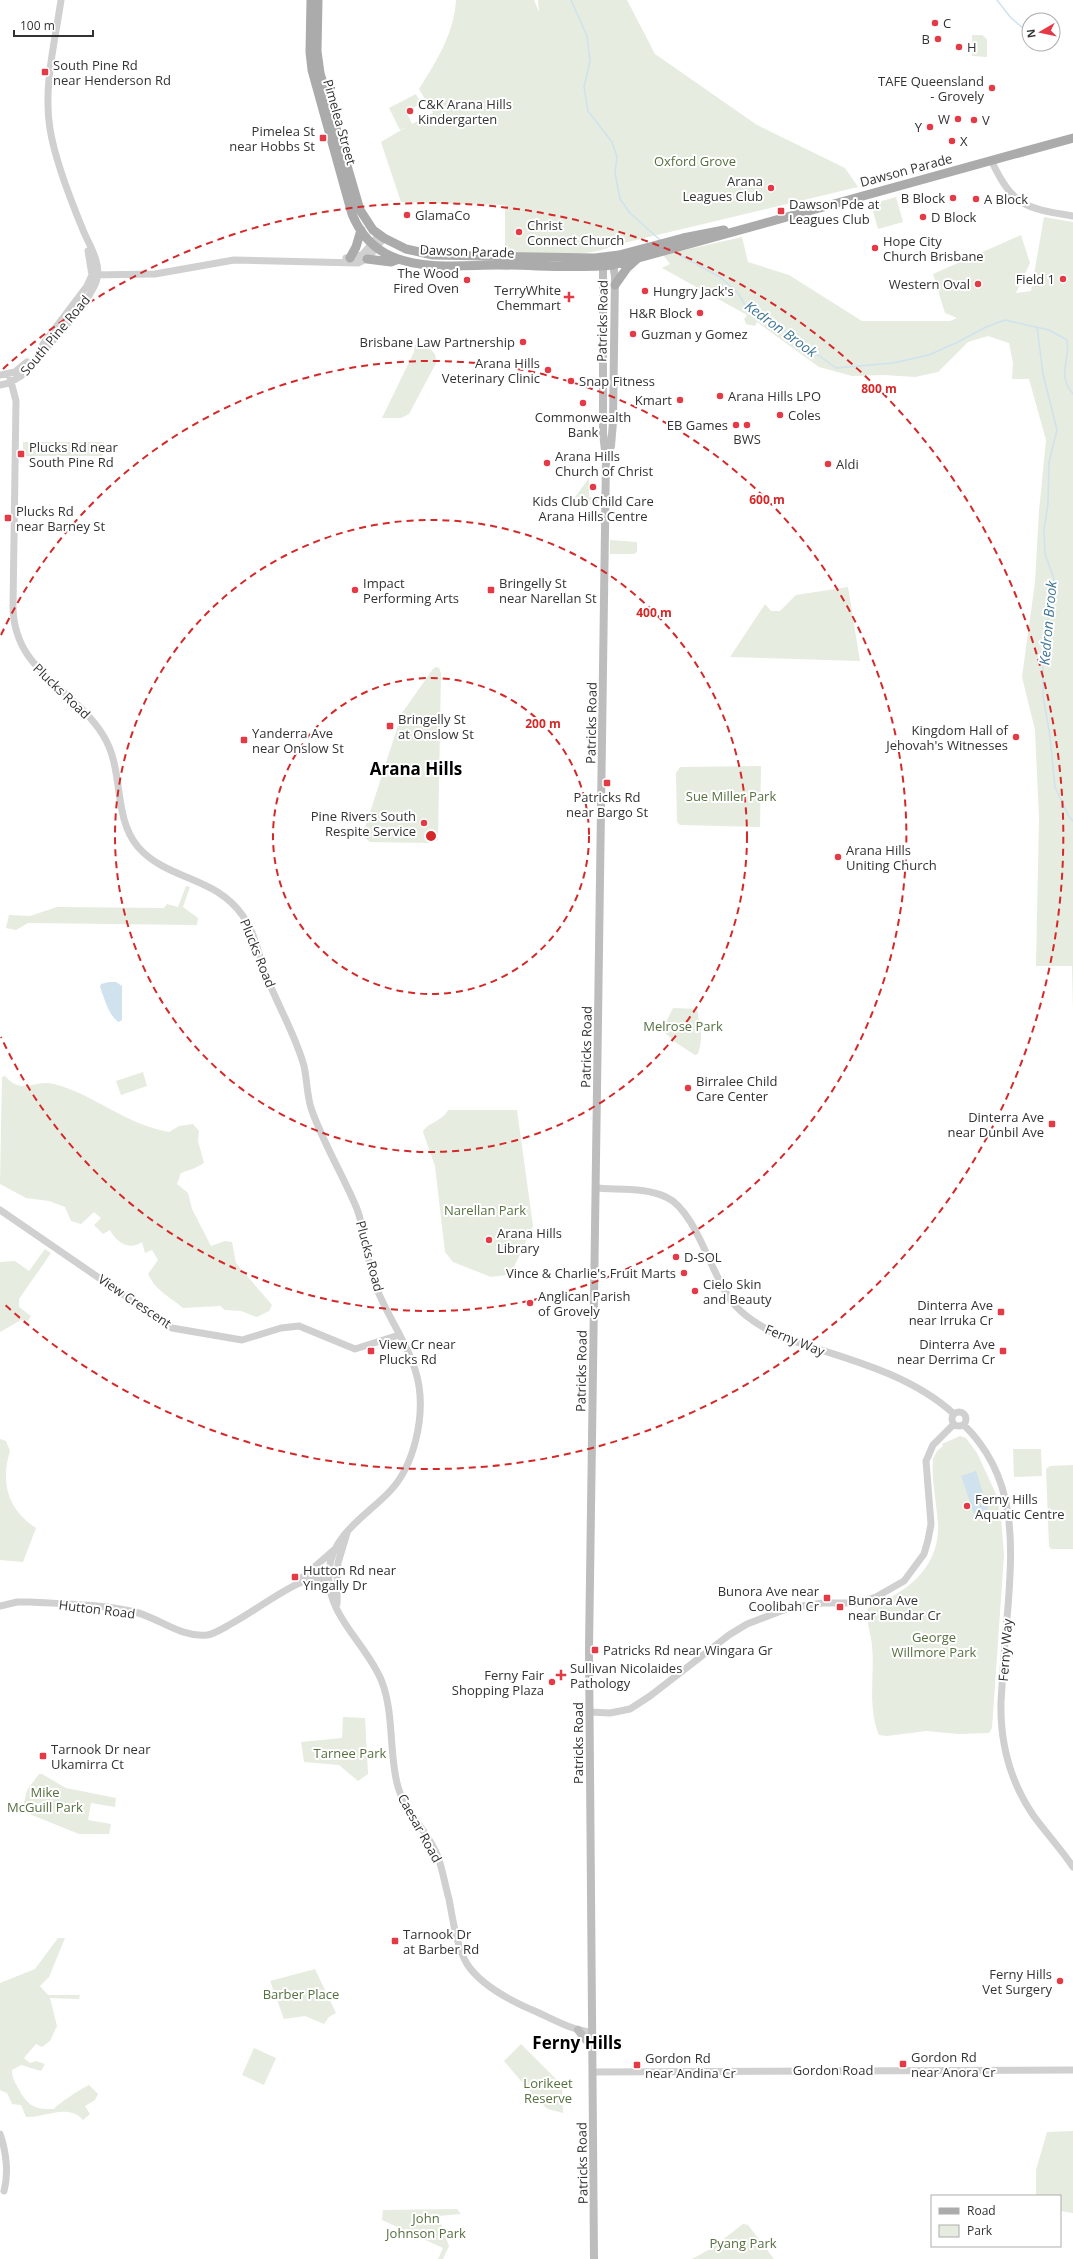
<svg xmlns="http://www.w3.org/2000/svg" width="1073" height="2259" font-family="'Open Sans',sans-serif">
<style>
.green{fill:#e6ecdf}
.water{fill:#cfe2ee}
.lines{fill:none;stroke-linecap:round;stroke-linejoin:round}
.stream{stroke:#cfe2ee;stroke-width:1.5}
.tertiary{stroke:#d0d0d0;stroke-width:7}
.secondary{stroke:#bdbdbd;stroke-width:8}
.primary{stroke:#ababab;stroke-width:9}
.ring{fill:none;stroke:#d62828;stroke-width:2;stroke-dasharray:7 5}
.poi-dot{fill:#e63946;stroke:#fff;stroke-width:1.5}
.labels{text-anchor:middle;stroke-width:4;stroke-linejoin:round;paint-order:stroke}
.poi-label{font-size:13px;fill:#333;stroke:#fff;text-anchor:start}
.street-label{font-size:13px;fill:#333;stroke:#fff}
.park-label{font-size:13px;fill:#56703f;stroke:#fff}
.water-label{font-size:14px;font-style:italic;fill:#3f7597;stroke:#fff}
.district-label{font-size:17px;font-weight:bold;fill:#000;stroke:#fff}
.centre{fill:#d62828;stroke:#fff;stroke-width:2}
.ring-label{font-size:12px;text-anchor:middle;font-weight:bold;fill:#d62828;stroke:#fff;stroke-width:4;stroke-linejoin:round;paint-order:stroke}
</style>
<rect width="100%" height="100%" fill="#fff"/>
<!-- green -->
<path class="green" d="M456,0H534L539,12L538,0H627L655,54L757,125L845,168L858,187L611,246C590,259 531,252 505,252V205L401,202L381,142L408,126L400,130L389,108L416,94L421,104L406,111L412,124L433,113L419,89C436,62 454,34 456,0Z
M972,35H982L987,39V57L972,56Z
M896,197L903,222L878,229L871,204Z
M1044,217L1073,222V1011L1072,966H1036L1039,818L1035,730L1022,677L1035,582L1039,511L1046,440L1029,379H1012L1013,363L1009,343L988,336L968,342L938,372L915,377L884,375L852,376L819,367L757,322L755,326L746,324L744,319L747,315L662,268L670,264L663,255L742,237L748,262L789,275L862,321H950L957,318L945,313L933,274L1021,235L1030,263L1016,293L1031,291Z
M415,345C425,345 438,350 436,363L409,414L401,418H382L414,352Z
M23,442H104L103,456H23Z
M589,478V497H598L597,504L575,503L572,501Z
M610,540L637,542V552L634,554H610Z
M848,587L860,661L730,657L765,604L771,611H780L796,595Z
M436,667L439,668L441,673L438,840L430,843L370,842L365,838L364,831L402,713L433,669Z
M761,766L760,827L680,825L677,822L676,773L680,767Z
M186,886L190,887L183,907L198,918L197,925L28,923L16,930L6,928L9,915L30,916L57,907L164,908L167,904L178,907Z
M673,1008L697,1009C700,1029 704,1033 698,1054L695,1055L675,1042L662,1030Z
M143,1072L147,1086L121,1095L116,1081Z
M5,1076C23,1096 34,1079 54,1084C96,1095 124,1124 169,1132L179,1126L193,1124L199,1131L198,1141L204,1163L195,1168L181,1173L177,1184L188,1193L192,1209L211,1246L225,1241L232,1242L236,1263L272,1305L269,1311L257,1317L241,1311L225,1310L220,1306L183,1308C170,1297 155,1290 148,1274L158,1260L152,1250L145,1253L142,1242C129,1251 116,1242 110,1230L103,1234L94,1225L101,1218L94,1212L81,1224L71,1221L65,1207L49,1201L26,1198L0,1184L2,1077Z
M448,1110H517L533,1226L514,1267L506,1275L491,1277L453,1262L445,1252L435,1166L423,1132C426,1123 442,1122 448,1110Z
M45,1249L51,1253L19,1299V1307L31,1316L28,1321L21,1320L0,1332V1262L15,1261L29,1271Z
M960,1436L966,1438L977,1453L996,1494L1001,1517L1004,1555L992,1728L989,1733L959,1734L926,1731L887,1736L879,1735C867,1706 875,1675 872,1645C871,1633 865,1620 868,1608C904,1594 939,1570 938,1526C937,1503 931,1481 933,1459L937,1451L943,1446L942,1444Z
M0,1439L6,1441L10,1451C0,1483 8,1510 36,1528L23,1562L0,1560Z
M1013,1449H1041L1042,1476L1014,1477Z
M1073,1465V1549H1051L1049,1546L1046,1469L1050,1466Z
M343,1717L365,1718L368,1774L358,1781L339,1765L304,1762L301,1742L342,1738Z
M39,1774H42L66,1788L116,1798L115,1807L91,1803L88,1820L111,1824L109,1834H79L22,1811L27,1790Z
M58,1938H65L49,1977L40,1986L48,1995H80L79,1999L50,1998L57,2026L50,2041L42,2047L36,2044L24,2058L30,2063L36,2061L45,2064L41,2071L21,2065L12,2070C12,2077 14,2081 18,2088C28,2105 33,2110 54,2109C59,2103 82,2088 89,2085L98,2094L95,2100L85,2106L90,2114L83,2120C68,2103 45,2118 26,2117L21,2105L12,2104L7,2093L0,2090V1983L35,1969Z
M315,1969L336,2013L329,2017L324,2024L305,2016L284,2019L270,1981Z
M521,2044L562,2085L563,2113L548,2109L540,2103L504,2061Z
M254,2048L276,2058L264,2085L242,2075Z
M1073,2131V2213L1060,2211V2196H1036V2170L1047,2132Z
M457,2209L461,2214L438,2216L449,2246L443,2259H438L443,2248L382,2220L383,2210Z
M743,2224L748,2225L774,2259H692L712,2248Z"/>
<!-- water -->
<path class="water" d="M109,982H116L122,986V1020L119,1022C109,1017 104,997 100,987L101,984Z
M976,1471L988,1509L974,1514L961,1476Z"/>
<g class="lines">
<!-- stream -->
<path class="stream" d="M571,0L587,36L590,61L584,87L588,111L612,142L617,157L615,173L620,199L630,213L660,240
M997,0L1011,18L1029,33
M674,252L720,277L738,293L745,305L781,328L836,368L893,363L929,355L958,342L986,327L1005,320L1049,330L1067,340C1071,360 1056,374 1073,394
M1037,327L1043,374L1057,430L1049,462L1048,503L1044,530L1045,554L1054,579L1043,650V696L1050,736L1055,787L1069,817L1073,821"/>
<!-- tertiary -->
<path class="tertiary" d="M991,160C1013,206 1024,208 1073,216
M346,258L362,255L379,235
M92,275L155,274L234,260L358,263L368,258L384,238
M43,344L87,286L92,275L88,251
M9,374L16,401L13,607C14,672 73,687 103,735C125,770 112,816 138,847C168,881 216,876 243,916C255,933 258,953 265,972C276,1003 295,1033 304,1066C307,1080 307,1095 311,1108C323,1143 343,1175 357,1209C366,1233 367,1260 375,1284C387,1318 413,1349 419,1386C424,1419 414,1465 391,1490C368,1515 334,1532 329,1569C324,1615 367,1643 382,1682C394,1714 389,1751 397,1783C404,1813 428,1830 438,1857C443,1871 445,1885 449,1899C453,1920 456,1945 467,1964C482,1987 513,2002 537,2012C554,2020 574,2031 592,2032
M0,375L15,372L27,362
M0,385L9,383L21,376C39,355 91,303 97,279C101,262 89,245 83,230C71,201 55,160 50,129C43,87 55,42 61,0
M596,1188C618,1190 646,1187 666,1197C695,1210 710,1271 730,1299C742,1316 762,1327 781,1337C839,1357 907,1371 954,1414
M0,1210L172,1328L242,1340L281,1328L299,1326L355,1349L399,1335
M952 1419a7 7 0 1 1 14 0a7 7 0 1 1-14 0Z
M964,1425C1016,1476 1013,1540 1008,1607C1005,1639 1003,1670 1001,1702C1000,1743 1010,1781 1033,1815C1046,1833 1061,1849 1073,1867
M310,1571L334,1550
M311,1580H321L330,1588
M297,1584L299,1579L313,1571L328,1569
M337,1604L338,1563L347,1533
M0,1606L17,1602H30C63,1604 104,1604 135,1612C159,1618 181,1638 207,1635C214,1634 222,1629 229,1625C260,1609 302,1572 336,1574
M590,1712L610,1713L630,1709L650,1696L729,1635L747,1624L789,1608L823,1603H857L876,1597L904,1581L924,1554L928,1540L931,1524L926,1461L933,1445L953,1425
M593,2072L1073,2070
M0,2134C6,2151 9,2173 4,2191"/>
<!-- secondary -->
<path class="secondary" d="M606,459L611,446L613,422L615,276L612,259
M578,2030L593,2049
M594,2259L589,1649L606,459L603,433V260"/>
<!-- primary -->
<path class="primary" d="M311,0L310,52L312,70L352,214C360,233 373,249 393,257C424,270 465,265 498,265C537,265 575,269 613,265L1073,138
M318,0L317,51L320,73L360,210L373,230L384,238L406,249L433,255L595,258L619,255L683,238L724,230
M350,258L356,247L361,230
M367,259L391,262L399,259
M615,285L627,268L637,259"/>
</g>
<!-- distance rings -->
<g class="ring">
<circle cx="431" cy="836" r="158"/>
<circle cx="431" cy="836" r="316"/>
<path d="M1 635A475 475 0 1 1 1 1037"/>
<path d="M3 369A633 633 0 1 1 3 1303"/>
</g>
<!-- markers -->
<g class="poi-dot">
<circle cx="935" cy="23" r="4"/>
<circle cx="938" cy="39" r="4"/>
<circle cx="959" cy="47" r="4"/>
<rect x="41" y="68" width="8" height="8" rx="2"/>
<circle cx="992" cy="88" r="4"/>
<circle cx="410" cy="111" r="4"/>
<circle cx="958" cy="119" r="4"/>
<circle cx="974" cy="120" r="4"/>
<circle cx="930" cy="127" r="4"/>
<rect x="319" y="134" width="8" height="8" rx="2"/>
<circle cx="952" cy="141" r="4"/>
<circle cx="771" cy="188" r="4"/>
<circle cx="953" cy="198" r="4"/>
<circle cx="976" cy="199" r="4"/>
<rect x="777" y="207" width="8" height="8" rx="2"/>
<circle cx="407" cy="215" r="4"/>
<circle cx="923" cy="217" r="4"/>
<circle cx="519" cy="232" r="4"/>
<circle cx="875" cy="248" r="4"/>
<circle cx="1063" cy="279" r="4"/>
<circle cx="467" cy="280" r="4"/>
<circle cx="978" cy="284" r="4"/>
<circle cx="645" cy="291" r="4"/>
<path d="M567 291h4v4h4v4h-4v4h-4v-4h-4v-4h4z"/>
<circle cx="700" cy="313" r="4"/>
<circle cx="633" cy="334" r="4"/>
<circle cx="523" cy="342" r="4"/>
<circle cx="548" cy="370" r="4"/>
<circle cx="571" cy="381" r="4"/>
<circle cx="720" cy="396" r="4"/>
<circle cx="680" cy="400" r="4"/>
<circle cx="583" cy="403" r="4"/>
<circle cx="780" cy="415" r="4"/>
<circle cx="736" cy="425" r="4"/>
<circle cx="747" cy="425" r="4"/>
<rect x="17" y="450" width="8" height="8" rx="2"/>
<circle cx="547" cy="463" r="4"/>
<circle cx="828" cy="464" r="4"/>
<circle cx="593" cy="487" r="4"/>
<rect x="4" y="514" width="8" height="8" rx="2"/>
<circle cx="355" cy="590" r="4"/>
<rect x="487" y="586" width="8" height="8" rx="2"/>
<rect x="386" y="722" width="8" height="8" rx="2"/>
<circle cx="1016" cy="737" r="4"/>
<rect x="240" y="736" width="8" height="8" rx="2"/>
<rect x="603" y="779" width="8" height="8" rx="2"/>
<circle cx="424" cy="823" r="4"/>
<circle cx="838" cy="857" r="4"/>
<circle cx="688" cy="1088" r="4"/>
<rect x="1048" y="1120" width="8" height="8" rx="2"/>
<circle cx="489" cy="1240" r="4"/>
<circle cx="676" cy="1257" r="4"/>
<circle cx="684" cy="1273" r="4"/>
<circle cx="695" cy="1291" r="4"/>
<circle cx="530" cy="1303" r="4"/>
<rect x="997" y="1308" width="8" height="8" rx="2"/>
<rect x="367" y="1347" width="8" height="8" rx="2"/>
<rect x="999" y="1347" width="8" height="8" rx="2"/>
<circle cx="967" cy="1506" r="4"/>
<rect x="291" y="1573" width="8" height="8" rx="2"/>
<rect x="823" y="1594" width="8" height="8" rx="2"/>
<rect x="836" y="1603" width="8" height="8" rx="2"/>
<rect x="591" y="1646" width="8" height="8" rx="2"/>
<path d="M559 1669h4v4h4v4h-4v4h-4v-4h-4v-4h4z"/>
<circle cx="552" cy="1682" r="4"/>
<rect x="39" y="1752" width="8" height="8" rx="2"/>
<rect x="391" y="1937" width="8" height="8" rx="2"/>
<circle cx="1060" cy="1981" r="4"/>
<rect x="899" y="2060" width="8" height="8" rx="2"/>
<rect x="633" y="2061" width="8" height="8" rx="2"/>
</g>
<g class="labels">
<!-- poi labels -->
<g class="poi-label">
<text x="943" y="28">C</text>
<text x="930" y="44" text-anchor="end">B</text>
<text x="967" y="52">H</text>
<text x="53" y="70">South Pine Rd<tspan x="53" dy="15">near Henderson Rd</tspan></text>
<text x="984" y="86" text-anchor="end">TAFE Queensland<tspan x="984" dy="15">- Grovely</tspan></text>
<text x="418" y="109">C&amp;K Arana Hills<tspan x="418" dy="15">Kindergarten</tspan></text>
<text x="950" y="124" text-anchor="end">W</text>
<text x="982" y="125">V</text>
<text x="922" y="132" text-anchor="end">Y</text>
<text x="315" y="136" text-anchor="end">Pimelea St<tspan x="315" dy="15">near Hobbs St</tspan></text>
<text x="960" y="146">X</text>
<text x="763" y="186" text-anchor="end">Arana<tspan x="763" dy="15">Leagues Club</tspan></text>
<text x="945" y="203" text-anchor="end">B Block</text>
<text x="984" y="204">A Block</text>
<text x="789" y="209">Dawson Pde at<tspan x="789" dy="15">Leagues Club</tspan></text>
<text x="415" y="220">GlamaCo</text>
<text x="931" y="222">D Block</text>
<text x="527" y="230">Christ<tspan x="527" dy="15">Connect Church</tspan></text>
<text x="883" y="246">Hope City<tspan x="883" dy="15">Church Brisbane</tspan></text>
<text x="459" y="278" text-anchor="end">The Wood<tspan x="459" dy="15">Fired Oven</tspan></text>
<text x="1055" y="284" text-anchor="end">Field 1</text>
<text x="970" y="289" text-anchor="end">Western Oval</text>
<text x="561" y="295" text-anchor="end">TerryWhite<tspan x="561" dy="15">Chemmart</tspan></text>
<text x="653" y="296">Hungry Jack's</text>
<text x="692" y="318" text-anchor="end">H&amp;R Block</text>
<text x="641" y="339">Guzman y Gomez</text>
<text x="515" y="347" text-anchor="end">Brisbane Law Partnership</text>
<text x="540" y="368" text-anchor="end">Arana Hills<tspan x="540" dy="15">Veterinary Clinic</tspan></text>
<text x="579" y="386">Snap Fitness</text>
<text x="728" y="401">Arana Hills LPO</text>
<text x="672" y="405" text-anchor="end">Kmart</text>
<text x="788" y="420">Coles</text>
<text x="583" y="422" text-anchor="middle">Commonwealth<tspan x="583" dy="15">Bank</tspan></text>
<text x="728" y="430" text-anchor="end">EB Games</text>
<text x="747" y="444" text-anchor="middle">BWS</text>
<text x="29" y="452">Plucks Rd near<tspan x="29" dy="15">South Pine Rd</tspan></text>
<text x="555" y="461">Arana Hills<tspan x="555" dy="15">Church of Christ</tspan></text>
<text x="836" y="469">Aldi</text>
<text x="593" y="506" text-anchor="middle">Kids Club Child Care<tspan x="593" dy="15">Arana Hills Centre</tspan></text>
<text x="16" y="516">Plucks Rd<tspan x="16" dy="15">near Barney St</tspan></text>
<text x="363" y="588">Impact<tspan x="363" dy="15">Performing Arts</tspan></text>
<text x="499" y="588">Bringelly St<tspan x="499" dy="15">near Narellan St</tspan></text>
<text x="398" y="724">Bringelly St<tspan x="398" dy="15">at Onslow St</tspan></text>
<text x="1008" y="735" text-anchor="end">Kingdom Hall of<tspan x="1008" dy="15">Jehovah's Witnesses</tspan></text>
<text x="252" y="738">Yanderra Ave<tspan x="252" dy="15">near Onslow St</tspan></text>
<text x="607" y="802" text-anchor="middle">Patricks Rd<tspan x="607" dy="15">near Bargo St</tspan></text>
<text x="416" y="821" text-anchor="end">Pine Rivers South<tspan x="416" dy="15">Respite Service</tspan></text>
<text x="846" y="855">Arana Hills<tspan x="846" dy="15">Uniting Church</tspan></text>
<text x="696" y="1086">Birralee Child<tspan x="696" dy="15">Care Center</tspan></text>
<text x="1044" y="1122" text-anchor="end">Dinterra Ave<tspan x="1044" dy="15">near Dunbil Ave</tspan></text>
<text x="497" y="1238">Arana Hills<tspan x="497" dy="15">Library</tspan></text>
<text x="684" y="1262">D-SOL</text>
<text x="676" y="1278" text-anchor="end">Vince &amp; Charlie's Fruit Marts</text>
<text x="703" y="1289">Cielo Skin<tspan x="703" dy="15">and Beauty</tspan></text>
<text x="538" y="1301">Anglican Parish<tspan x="538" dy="15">of Grovely</tspan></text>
<text x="993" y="1310" text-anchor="end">Dinterra Ave<tspan x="993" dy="15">near Irruka Cr</tspan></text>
<text x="379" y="1349">View Cr near<tspan x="379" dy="15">Plucks Rd</tspan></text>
<text x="995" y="1349" text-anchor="end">Dinterra Ave<tspan x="995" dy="15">near Derrima Cr</tspan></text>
<text x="975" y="1504">Ferny Hills<tspan x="975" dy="15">Aquatic Centre</tspan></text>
<text x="303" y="1575">Hutton Rd near<tspan x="303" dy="15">Yingally Dr</tspan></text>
<text x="819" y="1596" text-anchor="end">Bunora Ave near<tspan x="819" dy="15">Coolibah Cr</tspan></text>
<text x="848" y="1605">Bunora Ave<tspan x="848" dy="15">near Bundar Cr</tspan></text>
<text x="603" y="1655">Patricks Rd near Wingara Gr</text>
<text x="570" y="1673">Sullivan Nicolaides<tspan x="570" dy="15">Pathology</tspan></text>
<text x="544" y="1680" text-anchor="end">Ferny Fair<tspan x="544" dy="15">Shopping Plaza</tspan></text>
<text x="51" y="1754">Tarnook Dr near<tspan x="51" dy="15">Ukamirra Ct</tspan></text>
<text x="403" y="1939">Tarnook Dr<tspan x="403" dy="15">at Barber Rd</tspan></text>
<text x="1052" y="1979" text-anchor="end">Ferny Hills<tspan x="1052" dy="15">Vet Surgery</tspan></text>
<text x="911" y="2062">Gordon Rd<tspan x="911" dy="15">near Anora Cr</tspan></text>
<text x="645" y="2063">Gordon Rd<tspan x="645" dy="15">near Andina Cr</tspan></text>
</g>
<!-- street labels -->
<g class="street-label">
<text transform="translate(340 122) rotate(74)" y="5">Pimelea Street</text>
<text transform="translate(906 170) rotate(-15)" y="5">Dawson Parade</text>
<text transform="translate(467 251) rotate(2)" y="5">Dawson Parade</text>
<text transform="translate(602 321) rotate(-89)" y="5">Patricks Road</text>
<text transform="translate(55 335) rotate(-50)" y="5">South Pine Road</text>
<text transform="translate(62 691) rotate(44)" y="5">Plucks Road</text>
<text transform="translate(591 723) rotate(-89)" y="5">Patricks Road</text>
<text transform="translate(258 953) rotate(68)" y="5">Plucks Road</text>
<text transform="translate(586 1047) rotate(-89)" y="5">Patricks Road</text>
<text transform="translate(370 1256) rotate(75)" y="5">Plucks Road</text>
<text transform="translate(135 1301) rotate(34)" y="5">View Crescent</text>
<text transform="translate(795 1340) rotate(22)" y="5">Ferny Way</text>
<text transform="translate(581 1371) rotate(-89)" y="5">Patricks Road</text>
<text transform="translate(97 1609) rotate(7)" y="5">Hutton Road</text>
<text transform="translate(1005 1650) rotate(-86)" y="5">Ferny Way</text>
<text transform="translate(578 1743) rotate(-90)" y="5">Patricks Road</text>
<text transform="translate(420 1828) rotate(61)" y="5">Caesar Road</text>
<text x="833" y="2075">Gordon Road</text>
<text transform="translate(582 2163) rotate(-91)" y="5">Patricks Road</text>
</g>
<!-- park labels -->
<g class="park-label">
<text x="695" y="166">Oxford Grove</text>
<text x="731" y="801">Sue Miller Park</text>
<text x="683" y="1031">Melrose Park</text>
<text x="485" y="1215">Narellan Park</text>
<text x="934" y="1642">George<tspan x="934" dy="15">Willmore Park</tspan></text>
<text x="350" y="1758">Tarnee Park</text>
<text x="45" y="1797">Mike<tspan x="45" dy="15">McGuill Park</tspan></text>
<text x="301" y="1999">Barber Place</text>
<text x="548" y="2088">Lorikeet<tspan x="548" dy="15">Reserve</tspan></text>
<text x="426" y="2223">John<tspan x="426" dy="15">Johnson Park</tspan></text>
<text x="743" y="2248">Pyang Park</text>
</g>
<!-- water labels -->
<g class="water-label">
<text transform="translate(781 329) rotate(36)" y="5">Kedron Brook</text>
<text transform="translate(1048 623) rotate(-85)" y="5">Kedron Brook</text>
</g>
<!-- district labels -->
<g class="district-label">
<text x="416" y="775">Arana Hills</text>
<text x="577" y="2049">Ferny Hills</text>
</g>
</g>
<circle cx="431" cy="836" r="6" class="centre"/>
<g class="ring-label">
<text x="879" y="393">800 m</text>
<text x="767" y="504">600 m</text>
<text x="654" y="617">400 m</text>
<text x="543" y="728">200 m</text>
</g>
<!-- legend -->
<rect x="931" y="2195" width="130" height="52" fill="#ffffff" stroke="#adadad"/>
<rect x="939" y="2208" width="20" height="6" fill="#ababab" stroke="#adadad"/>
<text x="967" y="2215" font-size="12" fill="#333333">Road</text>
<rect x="939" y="2225" width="20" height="12" fill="#e6ecdf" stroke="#adadad"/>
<text x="967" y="2235" font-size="12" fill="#333333">Park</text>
<!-- north arrow -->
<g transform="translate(1041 32) rotate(261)"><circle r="19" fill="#ffffff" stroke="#adadad"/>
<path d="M0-3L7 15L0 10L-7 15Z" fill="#e63946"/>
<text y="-6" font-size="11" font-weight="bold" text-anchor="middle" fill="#333333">N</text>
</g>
<!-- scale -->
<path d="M14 30v6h79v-6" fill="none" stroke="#333333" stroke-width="2"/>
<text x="20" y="30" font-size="12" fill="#333333" stroke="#ffffff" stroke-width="3" paint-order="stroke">100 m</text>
</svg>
